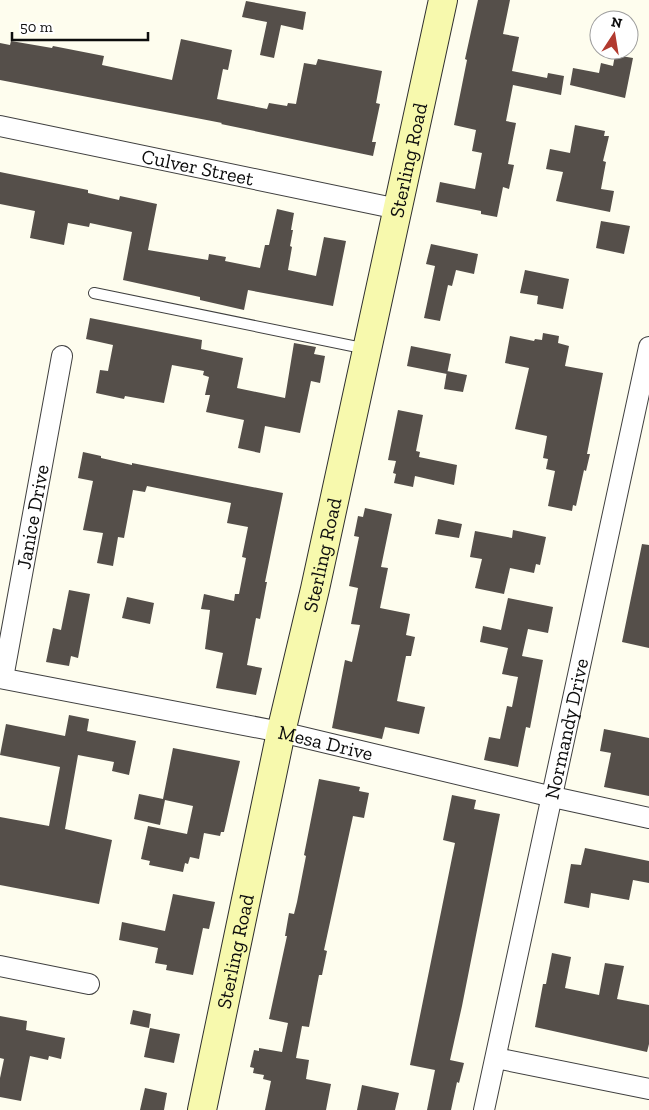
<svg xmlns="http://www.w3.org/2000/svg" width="649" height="1110" font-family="'Zilla Slab',serif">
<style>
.building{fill:#554f4a}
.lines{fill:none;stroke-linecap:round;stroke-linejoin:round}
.lane-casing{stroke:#404040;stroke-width:12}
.street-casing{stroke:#404040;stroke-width:22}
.secondary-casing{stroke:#2f2f2f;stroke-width:30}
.lane{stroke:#fff;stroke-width:10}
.street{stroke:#fff;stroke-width:20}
.secondary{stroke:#f7f9ad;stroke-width:28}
.labels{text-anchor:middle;stroke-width:5;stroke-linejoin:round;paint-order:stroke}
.street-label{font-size:20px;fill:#0d0d0d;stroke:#fff}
</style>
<rect width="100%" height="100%" fill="#fefdee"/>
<!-- building -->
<path class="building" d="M478,0H510L503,34L519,37L512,71L547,78L548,73L564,76L561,95L513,85L506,121L516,123L508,164L514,165L509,189L503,187L497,217L481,214V211L436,202L440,182L475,189L482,153L472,151L476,130L454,125L467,60L465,59Z
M246,1L306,12L303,30L281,25L274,58L260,55L267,22L242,17Z
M181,39L232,50L228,70L223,69L217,99L267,109L269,103L287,106L288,103L296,104L304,63L316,65L318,59L382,71L376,103L380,104L372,142H376L373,156L221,124L222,123L0,80V43L10,45L11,41L52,48L53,46L104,56L102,65L172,80Z
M615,55L633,58L625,98L570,85L573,68L599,73L601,63L613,66Z
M575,125L605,131L604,136H609L603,161L606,162L601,189L614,191L610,212L556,201L563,172L546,169L550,149L570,153Z
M0,172L88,190V193L119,200L120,196L157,204L148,250L208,260L209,254L226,257L225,261L260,268L265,245H269L277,209L294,213L291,230H293L290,246L292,247L288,270L316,276L324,237L346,241L333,306L248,290L244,310L200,300V297L123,280L132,232L90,223L89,227L68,223L64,245L30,238L35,211L0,204Z
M601,221L630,226L624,254L596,248Z
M431,244L478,254L474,274L456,270L452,286L448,285L440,321L424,318L435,266L426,264Z
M525,270L569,279L563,309L537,304L538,296L520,293Z
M90,318L202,340L201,349L243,358L237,388L285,398L294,343L316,347L314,354L325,356L320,383L311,381L300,433L265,426L260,453L238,448L244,420L206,412L210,395H205L209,377L203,375L204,371L172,365L164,403L125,396L124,399L96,393L100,370L108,371L113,345L86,339Z
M543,333L559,336L558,343L569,346L565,366L603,373L587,454H590L586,471L584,470L576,506L573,505L572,511L548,506L555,471L546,469L548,459L543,458L547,436L515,429L529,368L505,363L510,336L534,341L535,339L542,340Z
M411,346L451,354L447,374L407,366Z
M447,371L467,375L463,392L444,389Z
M398,410L423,415L416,451L420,452L419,457L457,465L454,485L415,476L413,487L394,483L396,474L393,473L396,461L388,460Z
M83,452L101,456V458L132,465V463L283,493L265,582H267L260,619L256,618L247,665L262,668L256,695L216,688L223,653L205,649L210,610L201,609L204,594L234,601L235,594H239L246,558L242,557L248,527L227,523L231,503L147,486L145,492L133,490L124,538L118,537L113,566L97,563L103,533L83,530L93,481L78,478Z
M365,508L392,514L381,567L388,568L380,608L410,614L406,635L415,637L411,656H406L397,701L425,707L419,734L385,727L382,739L332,728L345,660L352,662L360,625L351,624L358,588L349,586L359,537L354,536L358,516L363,517Z
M438,519L462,524L459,538L435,534Z
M513,530L546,537L540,565L536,564L534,573L510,568L504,594L475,588L482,559L470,557L475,531L512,538Z
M642,544L649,545V648L622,642Z
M69,590L90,594L78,658L71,656L69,666L46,662L53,628L61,630Z
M127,597L154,603L150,624L122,618Z
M508,598L553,607L548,633L528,629L522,656L543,660L530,728L526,727L518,767L484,760L489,737L500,739L507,706L512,707L518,677L502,674L508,648L480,642L483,626L501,630Z
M69,715L89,719L87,731L136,741L129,775L112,771L114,762L78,755L65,829L112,840L99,904L0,885V817L49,826L60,767L0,755L6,724L65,736Z
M604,729L649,738V796L604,787L611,753L600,751Z
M173,748L240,761L224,832H221L220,836L204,833L199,859L190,857L188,864L185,863L183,872L149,865L150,861L141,859L148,826L187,834L193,806L165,800L160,825L134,819L139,794L163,799Z
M319,779L360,787L359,791L369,793L364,818L353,816L324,950L327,951L322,975H319L309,1027L302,1026L296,1058L309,1060L306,1079L331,1084L326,1110H265L271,1081L263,1079L264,1075L253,1073L254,1068L250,1067L254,1050L259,1051V1048L282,1052L288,1023L269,1019L287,936H285L289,913L294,914L297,902L306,856L304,855Z
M452,795L476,800L474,809L500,814L462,1006L450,1060L464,1063L459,1083L457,1082L451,1110H427L435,1070L410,1065L455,843L443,840Z
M585,848L649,861V883L633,880L629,900L591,893L589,908L564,903L571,864L581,865Z
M173,894L215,902L209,929L203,928L193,975L166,970L167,965L155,963L158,948L119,940L122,922L165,931Z
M552,953L571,957L565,988L599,995L605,963L624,966L617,999L649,1005V1044L647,1052L535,1027L543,984H546Z
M133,1010L151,1014L149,1028L130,1024Z
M0,1016L27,1021L26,1030L65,1038L61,1059L49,1056L48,1060L30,1056L21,1101L0,1097V1078L4,1059L0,1058Z
M150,1028L180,1034L174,1063L144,1057Z
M362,1085L399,1093L395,1110H357Z
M145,1088L167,1093L164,1110H140Z"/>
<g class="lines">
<defs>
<path id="lane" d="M94,293L367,349"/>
<g id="street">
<path id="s1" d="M0,126L398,209"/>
<path id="s2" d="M0,678L281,732L553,797L649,818"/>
<path id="s3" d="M3,678L62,356"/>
<path d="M0,966L89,984"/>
<path d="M496,1058L649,1089"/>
<path id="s4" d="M484,1110L649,347"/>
</g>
<g id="secondary">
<path id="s5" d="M202,1110L281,732L315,589L443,0"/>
</g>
</defs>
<!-- lane casing -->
<use href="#lane" class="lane-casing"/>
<!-- street casing -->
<use href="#street" class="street-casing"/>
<!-- secondary casing -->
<use href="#secondary" class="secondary-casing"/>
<!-- lane -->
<use href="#lane" class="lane"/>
<!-- street -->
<use href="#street" class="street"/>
<!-- secondary -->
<use href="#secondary" class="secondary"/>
</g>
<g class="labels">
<!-- street labels -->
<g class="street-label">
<text dy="7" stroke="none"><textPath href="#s5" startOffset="972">Sterling Road</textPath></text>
<text dy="7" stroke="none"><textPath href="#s1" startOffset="202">Culver Street</textPath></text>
<text dy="7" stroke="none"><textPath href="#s3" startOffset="164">Janice Drive</textPath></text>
<text dy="7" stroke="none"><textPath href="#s5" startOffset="568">Sterling Road</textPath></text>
<text dy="7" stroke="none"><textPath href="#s4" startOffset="390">Normandy Drive</textPath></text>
<text dy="7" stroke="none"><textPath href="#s2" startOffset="332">Mesa Drive</textPath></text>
<text dy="7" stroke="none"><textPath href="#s5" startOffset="162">Sterling Road</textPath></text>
</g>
</g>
<!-- north arrow -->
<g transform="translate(614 35) rotate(12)"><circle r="24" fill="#ffffff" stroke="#9e9e9e"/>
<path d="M0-4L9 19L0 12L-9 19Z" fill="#b23a2f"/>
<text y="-8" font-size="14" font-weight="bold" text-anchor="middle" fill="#0d0d0d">N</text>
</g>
<!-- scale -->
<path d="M12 32v8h136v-8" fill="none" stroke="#0d0d0d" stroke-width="2.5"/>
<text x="20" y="32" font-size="15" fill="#0d0d0d" stroke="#ffffff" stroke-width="4" paint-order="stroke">50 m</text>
</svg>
